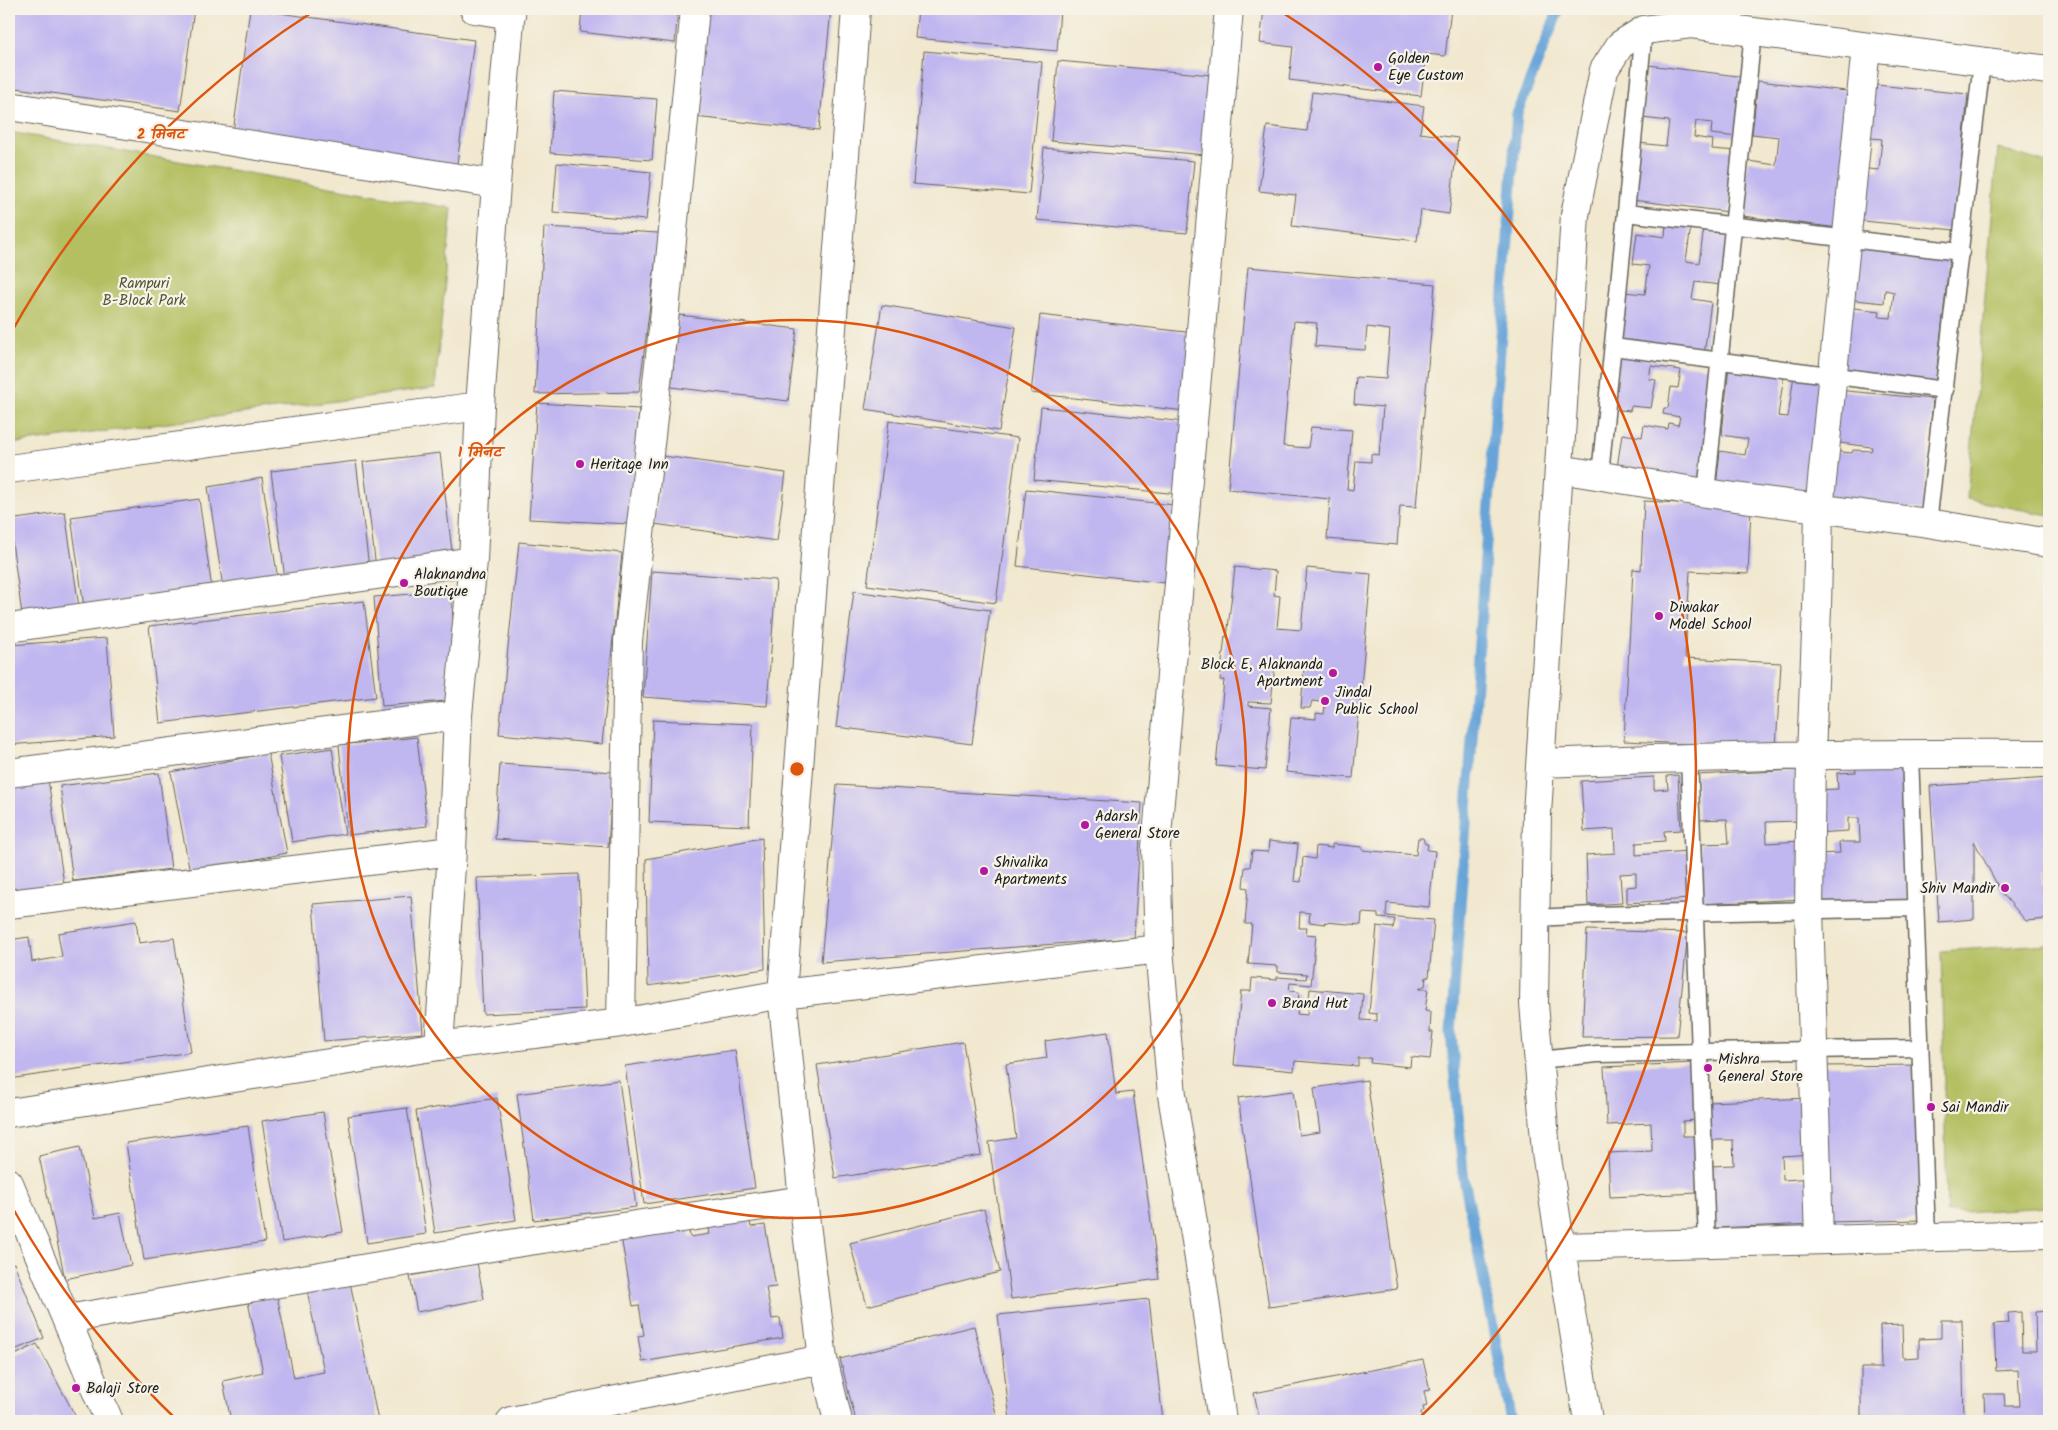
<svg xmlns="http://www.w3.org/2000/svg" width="2058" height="1430" font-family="Kalam,'Playpen Sans Deva',sans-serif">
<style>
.green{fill:#b3bf61;stroke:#686e3e}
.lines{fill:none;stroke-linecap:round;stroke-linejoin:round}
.stream{stroke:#67a4d8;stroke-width:11}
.building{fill:#c0b6f0;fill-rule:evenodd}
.lane-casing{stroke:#67635b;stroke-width:19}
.street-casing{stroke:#67635b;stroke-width:30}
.lane{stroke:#fff;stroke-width:16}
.street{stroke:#fff;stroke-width:28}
.ring{fill:none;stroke:#de560d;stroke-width:2.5}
.poi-dot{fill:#b5179e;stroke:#f7f3e8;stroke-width:2}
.labels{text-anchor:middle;stroke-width:4.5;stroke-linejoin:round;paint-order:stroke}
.poi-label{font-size:15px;fill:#1c1c1c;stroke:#f7f3e8;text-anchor:start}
.park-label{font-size:15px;fill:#515534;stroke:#f7f3e8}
.centre{fill:#de560d;stroke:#f7f3e8;stroke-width:2.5}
.ring-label{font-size:15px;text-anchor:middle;font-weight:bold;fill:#de560d;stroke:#f7f3e8;stroke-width:4.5;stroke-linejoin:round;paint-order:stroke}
</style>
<rect width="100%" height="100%" fill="#f7f3e8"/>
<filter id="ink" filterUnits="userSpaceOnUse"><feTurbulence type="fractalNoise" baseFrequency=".02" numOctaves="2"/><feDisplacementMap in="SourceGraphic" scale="10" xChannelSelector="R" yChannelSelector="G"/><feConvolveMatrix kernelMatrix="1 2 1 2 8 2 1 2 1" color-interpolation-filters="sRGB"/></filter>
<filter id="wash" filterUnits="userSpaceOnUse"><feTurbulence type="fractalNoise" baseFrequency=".0096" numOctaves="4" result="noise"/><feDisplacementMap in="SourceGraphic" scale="20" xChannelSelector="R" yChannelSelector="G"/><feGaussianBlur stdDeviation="1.12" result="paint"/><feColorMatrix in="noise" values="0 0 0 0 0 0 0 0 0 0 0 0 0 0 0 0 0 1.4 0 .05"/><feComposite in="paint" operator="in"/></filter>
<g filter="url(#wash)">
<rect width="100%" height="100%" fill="#f1e8cf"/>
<!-- green -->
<path class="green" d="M9,132L452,208L435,388L9,444Z
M1998,148L2049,164V515L1967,499Z
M2049,944V1207L1947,1213L1941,951Z
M774,1413L775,1421H726Z"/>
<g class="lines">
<!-- stream -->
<path class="stream" d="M1511,1421L1463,1173L1451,1032L1517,113L1559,9"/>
</g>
<g id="blocks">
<!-- building -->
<path class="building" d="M15,9H194L180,111L9,87V55Z
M250,9L474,40L456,171L232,140Z
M582,9H678L675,43L580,32Z
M705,9H831L819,130L694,117Z
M918,9H1060L1057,51L915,38Z
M1264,9H1451L1445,56L1426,54L1421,96L1289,80L1293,47L1260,43Z
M924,51L1042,62L1029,194L913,184Z
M1058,61L1212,75L1205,155L1051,141Z
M1648,65L1746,77L1738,137L1711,134L1712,123L1696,121L1694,137L1713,140L1712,149L1737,151L1729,212L1632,200L1638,143L1666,146L1669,121L1642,118Z
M1758,81L1855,92L1839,228L1742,216L1748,161L1776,165L1779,137L1752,134Z
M1866,84L1968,94L1955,230L1853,220L1858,168L1879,170L1882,139L1861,137Z
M554,91L657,99L652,160L550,153Z
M1312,92L1424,106L1420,133L1458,138L1449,214L1421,210L1417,241L1292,226L1296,195L1259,191L1267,126L1307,131Z
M1044,148L1194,161L1187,233L1037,220Z
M557,163L651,172L646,220L553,212Z
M1666,223L1691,226L1686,261L1699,263L1704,228L1728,231L1721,285L1695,282L1692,299L1711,302L1704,355L1616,343L1623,292L1645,294L1649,266L1633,264L1637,233L1665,237Z
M544,227L659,233L639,392L535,394Z
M1852,243L1950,255L1935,386L1837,374L1845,307L1880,311L1879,317L1891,318L1894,292L1885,290L1884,303L1846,299Z
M1248,267L1435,284L1416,507L1400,506L1397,545L1327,539L1330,499L1228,489ZM1294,321L1317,323L1315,346L1365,350L1367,327L1390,330L1386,379L1356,377L1354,404L1383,407L1379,455L1371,454V462L1356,461L1353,490L1347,489L1352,430L1311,427L1308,448L1283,446Z
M882,305L1016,327L999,431L865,409Z
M679,315L797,329L788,401L671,387Z
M1040,315L1194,333L1185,411L1031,393Z
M1618,355L1716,369L1701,486L1617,468L1622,434L1642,437L1644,425L1668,429L1669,423L1678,425L1680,417L1663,414L1664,408H1668L1671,387L1678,388L1681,370L1651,366L1649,379L1656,380L1651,408L1631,406L1630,411L1611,409Z
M1729,366L1784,374L1778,416L1788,417L1794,375L1824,380L1813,496L1716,486L1720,451L1745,455L1748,439L1722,435Z
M1836,390L1933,399L1923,510L1825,499L1830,451L1852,453L1853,450L1871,451L1872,447L1831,442Z
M537,403L639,409L630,524L529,519Z
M1041,407L1186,422L1179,494L1034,480Z
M889,421L1018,438L996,603L867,585Z
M440,453L453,559L376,568L363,462Z
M663,456L786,473L777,541L654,524Z
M356,461L369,568L285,579L271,471Z
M262,478L278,580L223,588L208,487Z
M1026,489L1174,505L1165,583L1017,566Z
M199,499L212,589L84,607L71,517Z
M1644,501L1751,507L1748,574L1690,571L1685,658L1781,663L1776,748L1624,741L1633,569L1641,570Z
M65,512L80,614L23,622L9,520Z
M519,542L622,553L602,744L499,734Z
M1235,567L1276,571L1274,595L1280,596L1277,628L1301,630L1307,568L1371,574L1353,778L1286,772L1291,717L1316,719V713L1324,714L1326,696H1322L1321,702L1312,701L1310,708H1301L1304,667L1275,664L1271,703L1248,702V706L1271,708L1265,770L1216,766L1224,680H1220L1225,636L1227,637Z
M652,571L776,580L767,706L643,697Z
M451,591L459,700L382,706L374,597Z
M854,591L990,610L972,744L836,727Z
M364,601L376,697L160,723L149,626Z
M107,638L114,736L9,745V645Z
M653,720L753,724L749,826L649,822Z
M417,737L427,826L348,835L339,745Z
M332,748L345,834L292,842L279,756Z
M268,753L287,853L190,872L171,772Z
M1902,761L1907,904L1818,907L1816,854L1840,853L1839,842H1860L1859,818H1848V831L1815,833L1814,790L1838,789L1837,773L1856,772L1855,763Z
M500,764L613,772L608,847L495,839Z
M1798,770L1800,821L1766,822L1767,843L1801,841L1804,899L1702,904L1700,844L1729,843L1727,819L1698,820L1696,775Z
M47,773L64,884L9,892V779Z
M159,773L171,869L73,881L60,786Z
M1678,775L1681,830L1664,831L1665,841L1636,843V855L1688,851L1690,899L1627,903V887L1636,886V873L1620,874L1622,903L1588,905L1586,855L1615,853L1614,829L1584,831L1581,781L1654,777V790L1668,789L1667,776Z
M2049,778V871L2041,872L2047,919L2026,921L2001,892L1974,841V919L1939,922L1930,786Z
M837,785L1142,803L1134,938L821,962Z
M762,838L765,969L648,986L646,859Z
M1418,838H1423L1425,844H1428L1427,850L1435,851L1429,907L1387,903L1386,916L1434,920L1429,977H1426L1425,986L1419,989H1428L1425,1011L1431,1012L1430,1032H1433L1430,1059L1411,1057L1410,1067L1370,1063L1371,1058H1358V1066L1295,1061L1294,1071L1234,1065L1241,991H1251L1252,978L1277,980V977L1306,979L1307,974L1278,972V966L1248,964L1252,924H1245L1248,888L1243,887L1245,867H1250L1252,851L1268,852L1269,841L1298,844L1294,881L1301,882L1303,857L1315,859L1316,846L1332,848V844L1362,847V850L1416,855ZM1300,912L1310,913L1309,922L1325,924L1324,922L1361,925L1362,913L1378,914V918L1395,919L1393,928L1377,926L1369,1013L1377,1014V1021L1361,1020L1363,994L1310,989L1307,1015L1297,1014L1299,992L1289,991L1290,983L1311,985L1316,935L1306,934L1307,928H1299Z
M579,874L585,1009L483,1014L477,878Z
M411,896L423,1033L324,1041L313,904Z
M136,921L139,943L174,938L191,1052L9,1079V940L29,937L32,962L62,957L58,933Z
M1587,930L1688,933L1677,1036L1582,1037Z
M1108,1032L1116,1094L1133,1092L1159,1279L1011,1299L989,1142L1016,1138L1006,1064L1047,1058L1045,1041Z
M963,1042L981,1155L835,1178L817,1065Z
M735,1050L755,1188L644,1204L625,1066Z
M1692,1063L1695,1120L1683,1121V1136H1695L1698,1193L1610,1197L1608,1153L1652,1151L1651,1123L1607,1125L1604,1067Z
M1921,1065L1924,1220L1827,1222L1823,1066Z
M619,1080L636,1207L534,1220L517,1094Z
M1367,1080L1397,1289L1269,1307L1238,1098L1293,1091L1299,1135L1320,1132L1314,1088Z
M497,1098L516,1220L435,1233L416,1111Z
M1810,1098L1812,1154L1782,1156L1783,1180L1813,1178L1815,1224L1713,1228L1710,1166L1734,1165L1733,1140H1709L1708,1102Z
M407,1108L426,1234L367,1243L348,1116Z
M323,1112L343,1232L282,1242L262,1121Z
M248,1126L265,1242L144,1260L126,1143Z
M80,1147L95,1218L120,1213L131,1265L65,1279L39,1156Z
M984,1209L1000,1272L867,1306L850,1243Z
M749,1218L751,1227L765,1225L776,1287L766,1288L772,1319L780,1318L783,1338L642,1362L638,1336L644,1335L639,1305L633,1306L620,1231L688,1225L690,1237L710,1234L708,1224Z
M14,1263L44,1338L9,1352V1265Z
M477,1263L484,1299L417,1312L410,1276Z
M350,1282L378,1421H231L223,1381L263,1372L248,1302L277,1296L294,1378L324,1372L307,1290Z
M1149,1299L1163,1421H1010L998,1315Z
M2049,1311V1421H1985L1984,1394H2004L2005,1406H2020L2018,1370L1996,1371L1994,1324L2009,1323L2008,1313L2021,1312L2022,1351H2036L2035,1312Z
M1941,1320H1962L1964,1421H1861V1368H1881L1880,1326L1902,1325L1903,1358L1919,1357V1339L1941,1338Z
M974,1326L998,1421H856L840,1359Z
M37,1344L78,1421H9V1358Z
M1423,1360L1430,1390L1424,1391L1427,1406L1423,1407L1424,1411L1421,1412L1422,1421H1260L1254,1393Z"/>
</g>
</g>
<g filter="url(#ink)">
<use href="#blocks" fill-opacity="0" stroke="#67635b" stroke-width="1"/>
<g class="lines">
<defs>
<path id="lane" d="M1626,213L1961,252
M1613,347L1945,390
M1600,475L1644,30
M1706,493L1753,32
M1928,523L1982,62
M1910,753L1927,1237
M1689,756L1707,1243
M1536,918L1593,915L1915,908
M1539,1060L1597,1054L1920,1048"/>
<path id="street" d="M474,9L511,15
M9,106L496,184
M9,469L480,406
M1559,469L1706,493L1928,523L2049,543
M9,628L473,561
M1541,763C1710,756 1880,753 2049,754
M9,773L458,715
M9,904L452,851
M621,1023L628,641L665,311L695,9
M439,1046L452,851L458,715L473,561L480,406L496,184L511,9
M9,1113L439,1046L621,1023L782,994L1159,949
M9,1183L109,1421
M1819,1240L1809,910L1811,755L1817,608L1819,510L1866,47
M1561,1247L2049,1234
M67,1319L509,1244L803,1200
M511,1421L823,1359
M838,1421L823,1359L803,1200L782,994L856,9
M1222,1421L1200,1265L1172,1095L1159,949L1156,847L1229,9
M1588,1421L1546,1152L1534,1003L1537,814L1575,215L1604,70L1620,45L1644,30L1691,24L2049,70"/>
</defs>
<!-- lane casing -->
<use href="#lane" class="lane-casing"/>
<!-- street casing -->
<use href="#street" class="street-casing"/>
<!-- lane -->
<use href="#lane" class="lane"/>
<!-- street -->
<use href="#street" class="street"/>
</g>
</g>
<!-- distance rings -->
<g class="ring">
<circle cx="797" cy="769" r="449"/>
<path d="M178 1421A899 899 0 0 1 11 1205M11 333A899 899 0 0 1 314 11M1280 11A899 899 0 0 1 1416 1421"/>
</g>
<!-- markers -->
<g class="poi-dot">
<circle cx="1378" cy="67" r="5"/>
<circle cx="580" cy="464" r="5"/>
<circle cx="404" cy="583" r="5"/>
<circle cx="1659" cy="616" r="5"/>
<circle cx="1333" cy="673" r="5"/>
<circle cx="1325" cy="701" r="5"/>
<circle cx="1085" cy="825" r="5"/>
<circle cx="984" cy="871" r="5"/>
<circle cx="2005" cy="888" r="5"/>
<circle cx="1272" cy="1003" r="5"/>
<circle cx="1708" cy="1068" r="5"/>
<circle cx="1931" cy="1107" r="5"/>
<circle cx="76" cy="1388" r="5"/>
</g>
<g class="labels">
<!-- poi labels -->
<g class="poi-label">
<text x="1388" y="63">Golden<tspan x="1388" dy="17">Eye Custom</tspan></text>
<text x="590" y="469">Heritage Inn</text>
<text x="414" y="579">Alaknandna<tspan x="414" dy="17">Boutique</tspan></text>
<text x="1669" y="612">Diwakar<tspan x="1669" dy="17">Model School</tspan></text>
<text x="1323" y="669" text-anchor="end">Block E, Alaknanda<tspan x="1323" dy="17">Apartment</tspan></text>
<text x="1335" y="697">Jindal<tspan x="1335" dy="17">Public School</tspan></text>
<text x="1095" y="821">Adarsh<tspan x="1095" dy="17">General Store</tspan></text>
<text x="994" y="867">Shivalika<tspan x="994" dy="17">Apartments</tspan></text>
<text x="1995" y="893" text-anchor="end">Shiv Mandir</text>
<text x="1282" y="1008">Brand Hut</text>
<text x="1718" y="1064">Mishra<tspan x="1718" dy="17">General Store</tspan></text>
<text x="1941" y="1112">Sai Mandir</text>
<text x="86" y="1393">Balaji Store</text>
</g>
<!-- park labels -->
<g class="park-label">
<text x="144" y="288">Rampuri<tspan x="144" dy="17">B-Block Park</tspan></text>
</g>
</g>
<circle cx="797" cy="769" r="8" class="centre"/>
<g class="ring-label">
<text x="161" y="139">2 मिनट</text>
<text x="480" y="457">1 मिनट</text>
</g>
<!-- margin -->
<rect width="2058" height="1430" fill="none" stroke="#f7f3e8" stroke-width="30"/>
</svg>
